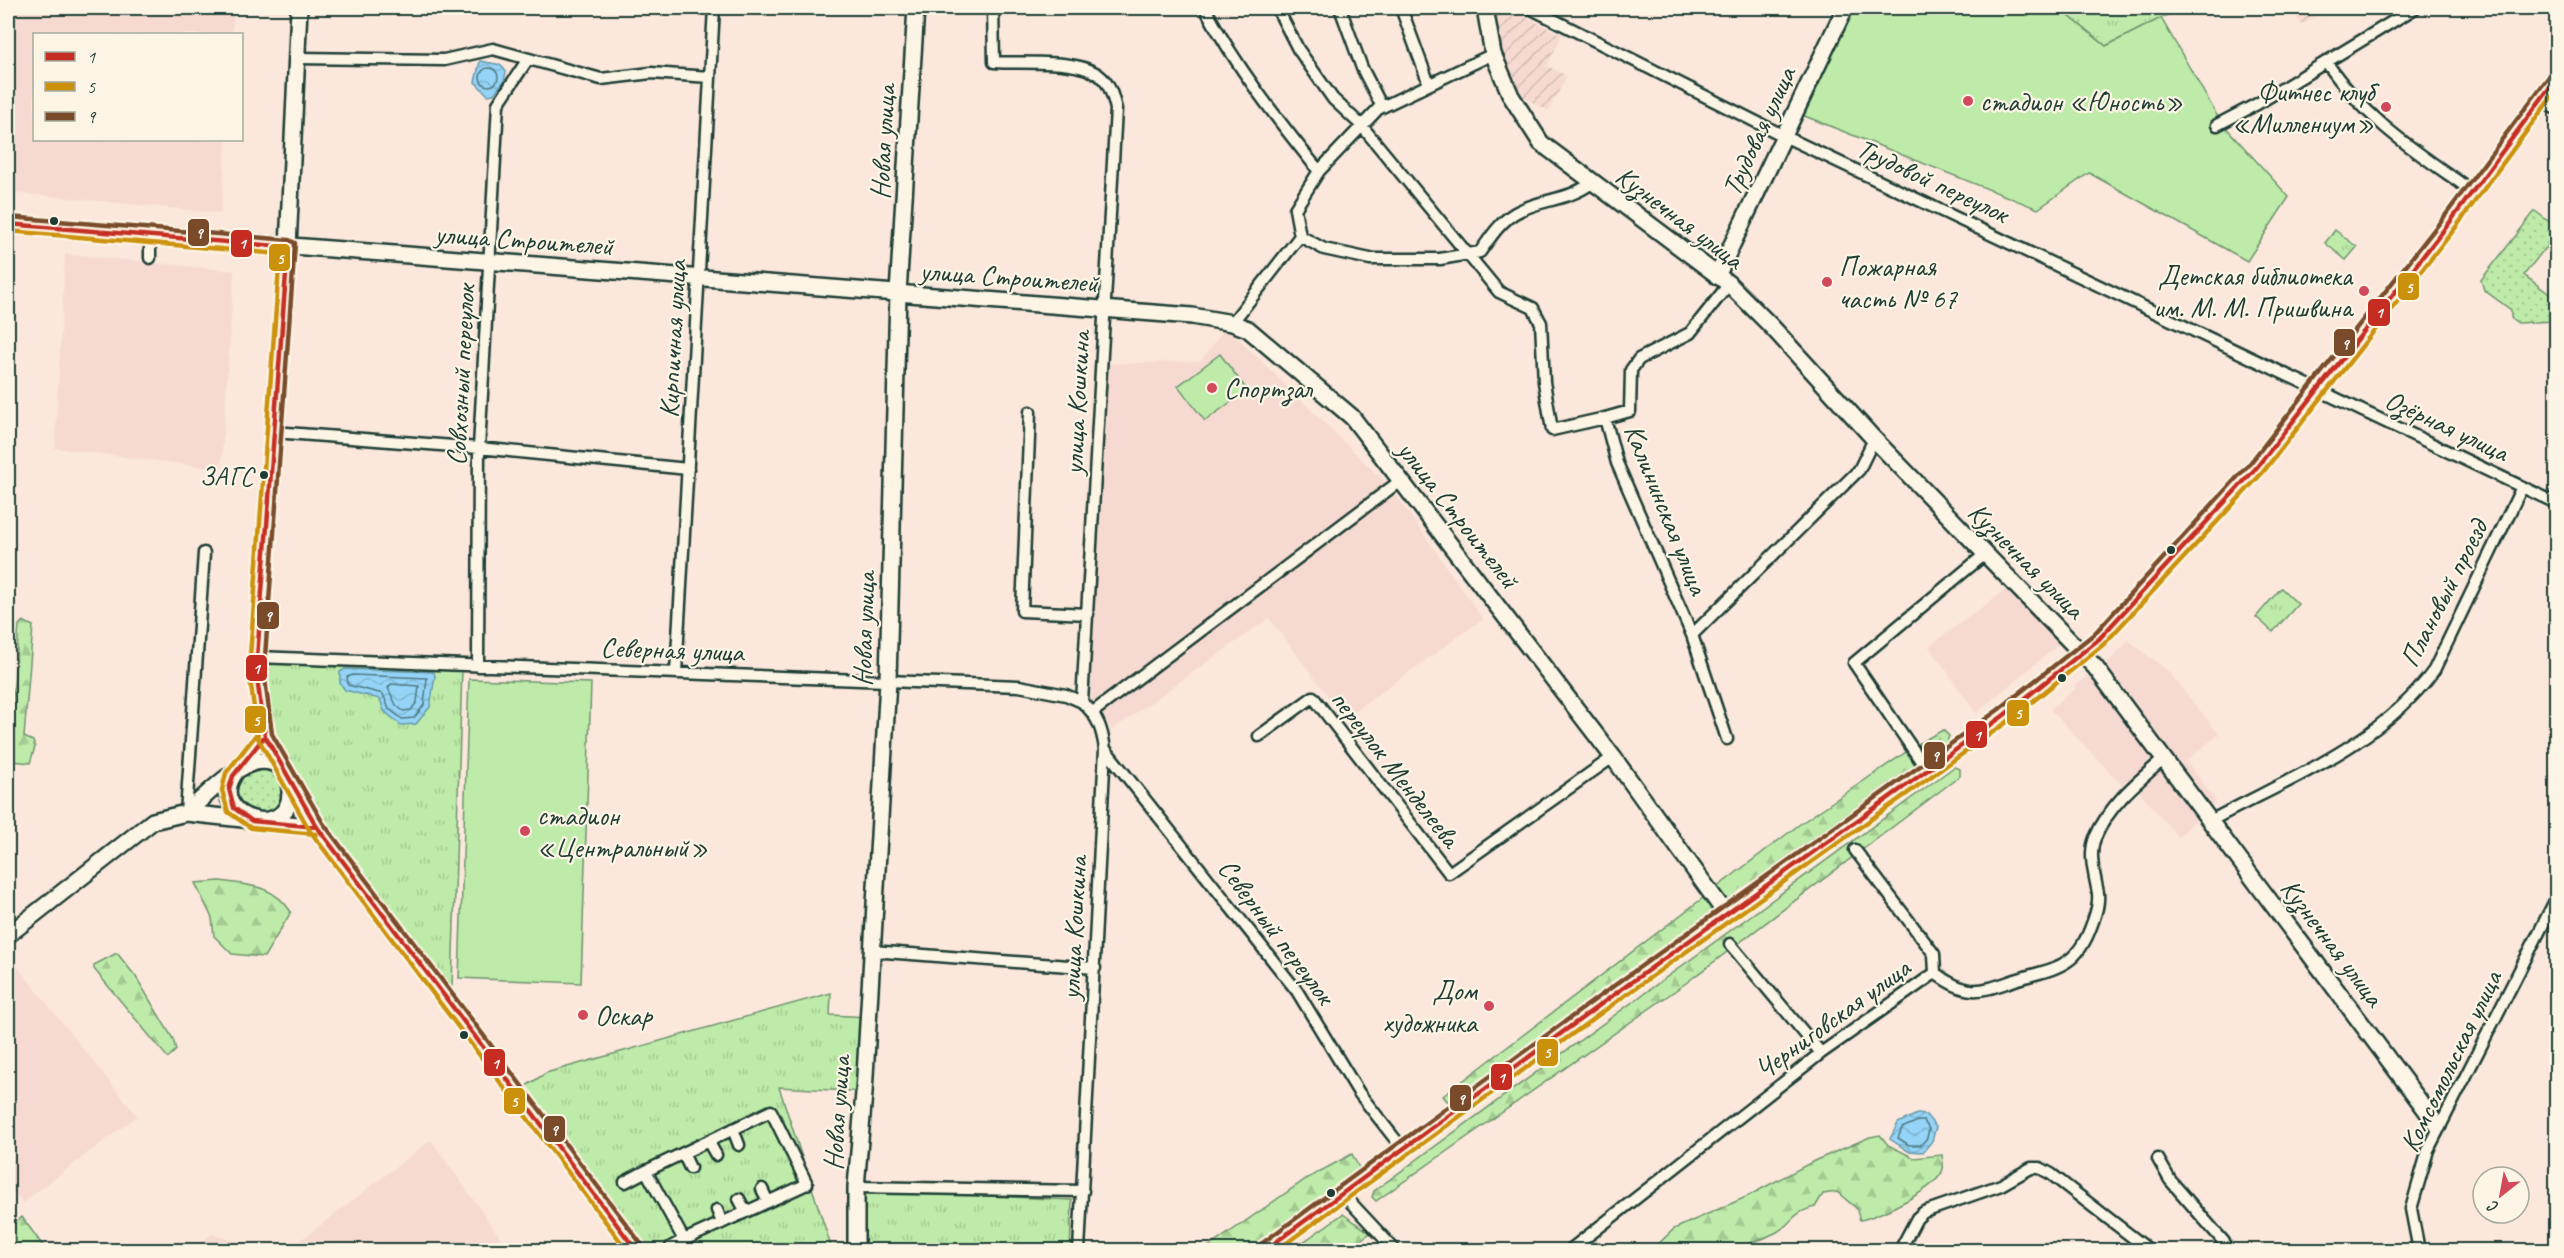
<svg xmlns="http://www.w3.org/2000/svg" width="2564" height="1258" font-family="Caveat,sans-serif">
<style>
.built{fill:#f6dad1}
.industrial{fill:url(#industrial-furrows)}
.grass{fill:url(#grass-dots);stroke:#6e946e;stroke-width:1.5}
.forest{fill:url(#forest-firs);stroke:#6e946e;stroke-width:1.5}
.park{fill:url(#park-tufts);stroke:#6e946e;stroke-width:1.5}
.garden{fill:#beeba9;stroke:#6e946e;stroke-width:1.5}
.water{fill:url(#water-waves);stroke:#6698a9;stroke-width:1.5}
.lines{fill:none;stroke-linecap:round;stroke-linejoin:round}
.shore{stroke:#4e7982;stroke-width:1.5}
.street-casing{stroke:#1f3d34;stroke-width:15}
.secondary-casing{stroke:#1f3d34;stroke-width:20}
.primary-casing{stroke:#1f3d34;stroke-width:21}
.street{stroke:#fcf5e5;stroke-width:10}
.secondary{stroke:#fcf5e5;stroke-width:15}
.primary{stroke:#fcf5e5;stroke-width:16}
.bus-1-casing{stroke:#fcf5e5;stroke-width:9}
.bus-2-casing{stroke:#fcf5e5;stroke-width:9}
.bus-3-casing{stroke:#fcf5e5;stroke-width:9}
.bus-1{stroke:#c52d22;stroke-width:4.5}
.bus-2{stroke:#cc910a;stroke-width:4.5}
.bus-3{stroke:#7a4b2a;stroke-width:4.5}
.poi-dot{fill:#d1495b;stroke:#fcf5e5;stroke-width:2}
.bus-dot{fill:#1f3d34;stroke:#fcf5e5;stroke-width:2}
.labels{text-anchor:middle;stroke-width:4.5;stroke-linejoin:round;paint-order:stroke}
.bus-label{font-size:26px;fill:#1f3d34;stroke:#fcf5e5;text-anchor:end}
.poi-label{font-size:28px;fill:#1f3d34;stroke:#fcf5e5;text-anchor:start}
.street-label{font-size:28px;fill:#1f3d34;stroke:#fcf5e5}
.line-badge{stroke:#fcf5e5;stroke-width:2}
.badge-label{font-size:16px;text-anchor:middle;font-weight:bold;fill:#fff}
</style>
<defs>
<pattern id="industrial-furrows" width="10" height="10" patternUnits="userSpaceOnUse" patternTransform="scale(1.5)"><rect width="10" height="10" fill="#f6dad1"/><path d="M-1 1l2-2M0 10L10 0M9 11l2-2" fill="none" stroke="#d2bcb4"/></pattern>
<pattern id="grass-dots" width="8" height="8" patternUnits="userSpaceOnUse" patternTransform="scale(1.5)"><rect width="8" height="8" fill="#beeba9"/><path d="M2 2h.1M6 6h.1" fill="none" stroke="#a3ca92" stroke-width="1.8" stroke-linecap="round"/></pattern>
<pattern id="forest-firs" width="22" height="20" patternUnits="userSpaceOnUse" patternTransform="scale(1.5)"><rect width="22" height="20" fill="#beeba9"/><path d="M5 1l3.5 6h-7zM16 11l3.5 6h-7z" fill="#a3ca92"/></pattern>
<pattern id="park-tufts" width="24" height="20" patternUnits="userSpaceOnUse" patternTransform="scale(1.5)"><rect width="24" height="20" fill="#beeba9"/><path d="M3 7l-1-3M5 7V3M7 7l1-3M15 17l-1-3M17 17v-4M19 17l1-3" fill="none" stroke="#a3ca92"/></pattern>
<pattern id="water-waves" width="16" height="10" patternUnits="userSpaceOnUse" patternTransform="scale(1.5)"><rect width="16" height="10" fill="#95d4f7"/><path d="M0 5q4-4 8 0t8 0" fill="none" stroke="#80b7d4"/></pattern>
</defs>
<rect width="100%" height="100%" fill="#fbe7db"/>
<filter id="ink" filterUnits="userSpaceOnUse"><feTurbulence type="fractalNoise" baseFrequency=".0167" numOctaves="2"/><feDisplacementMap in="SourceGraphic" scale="12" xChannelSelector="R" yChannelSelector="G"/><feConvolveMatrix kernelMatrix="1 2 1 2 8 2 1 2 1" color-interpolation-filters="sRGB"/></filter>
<g filter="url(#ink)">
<!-- built -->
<path class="built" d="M8,8H234L232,34H34V140H226L221,213L8,192Z
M65,254L234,271L221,469L55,448Z
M1226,327L1391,488L1483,619L1345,718L1269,618L1112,730L1087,696L1109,364L1201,361Z
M2011,586L2064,640L1976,713L1929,646Z
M2128,640L2168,671L2219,734L2186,761L2216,801L2178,837L2139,791L2132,796L2050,709L2076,688L2074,686L2113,658Z
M15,964L137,1116L22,1203L8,1185V970Z
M431,1140L509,1250H287L309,1234Z
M212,1234L260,1250H191Z"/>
<!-- industrial -->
<path class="industrial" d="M1500,8H1508L1562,35L1547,66L1567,76L1548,111L1517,93L1499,51L1497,15Z
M2292,8H2335L2300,24Z"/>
<!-- grass -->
<path class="grass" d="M2535,211L2556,227V234L2524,275L2556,299V316L2553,321L2518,323L2511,318V310L2484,290L2481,280Z
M256,763L280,771L289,795L265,819L234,804L235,777Z"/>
<!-- forest -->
<path class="forest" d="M23,621L33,626L24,737L33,741L35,747L30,763L13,761L8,758L19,625Z
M1943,730L1949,736L1947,742L1709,913L1459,1100L1448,1102L1443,1096L1800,824L1921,742Z
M1954,767L1960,769V776L1686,983L1376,1201L1372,1197L1374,1191Z
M220,881C249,885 274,885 291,912L264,957L232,954L214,936L212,918L195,883Z
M117,953L136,977L173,1039L176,1050L168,1058L94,969V965Z
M1880,1135L1888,1145L1914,1158L1942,1155C1942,1158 1944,1165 1943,1169C1939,1188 1878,1217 1860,1220L1856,1208L1837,1192L1823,1194L1815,1207C1790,1213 1793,1223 1777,1232C1739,1253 1694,1251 1652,1250L1674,1229L1746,1197L1814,1161L1870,1137Z
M1352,1154L1359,1168L1249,1250H1204L1306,1179Z
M1343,1214L1370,1233L1347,1250H1292Z
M22,1217L46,1250H8V1228Z"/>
<!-- park -->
<path class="park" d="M2059,8H2181L2106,46Z
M2335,230L2357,247L2346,260L2325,243Z
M2281,588L2298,604L2273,632L2256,617Z
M261,661L462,669L452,986L441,984L321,825L269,734Z
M831,993L830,1015L868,1017L864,1092L779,1087L831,1246L855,1242L859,1190L1072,1200L1070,1250H644L520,1090L546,1073Z"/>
<!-- garden -->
<path class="garden" d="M1847,8H2059L2106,46L2161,18L2221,122L2289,197L2247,261L2089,173L2038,209L1797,113Z
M1220,354L1247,390L1205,421L1178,386Z
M469,679L591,683L581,983L459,978Z"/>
<!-- water -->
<path class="water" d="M480,61L501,65L506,72L504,81L494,94L488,95L475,82Z
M345,669L434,672L435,676L430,707L416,724L401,725L384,711L380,699L345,690L340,683V672Z
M1917,1114L1926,1115L1936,1127L1932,1141L1923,1152L1908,1151L1890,1139L1898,1123Z"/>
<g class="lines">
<!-- shore -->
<path class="shore" d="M480 77a9 9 0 1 1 18 0a9 9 0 1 1-18 0Z
M353,675L427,678L424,705L414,718L402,719L389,709L383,694L348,685L347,677Z
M391,684L419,686L417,702L411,710L403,711L396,705L388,688Z
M1918,1121H1924L1929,1129L1927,1138L1921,1145H1909L1898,1138L1902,1128Z"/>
<defs>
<path id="street" d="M993,8L994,62C1022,64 1078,58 1100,76C1110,84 1113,97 1116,109L1082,702C1098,716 1102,729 1105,749L1079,1250
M1205,8C1236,67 1277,119 1319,171
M1277,8L1298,49L1333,99L1361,125L1499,292L1533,308L1541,323L1544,382L1552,430L1605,418
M1340,8L1362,68L1382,107
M1401,8L1429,84
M1530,8L1784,136L2556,503
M297,58L444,60L493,49L601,79L651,73L710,77
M2326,62C2368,122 2414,150 2472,191
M2217,125L2257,104L2415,8
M1300,236L1324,249L1370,259H1440L1480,252C1490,238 1500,222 1515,213C1541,198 1567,202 1593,182
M150,258V235
M1232,323L1300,236L1295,209L1319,171L1378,109L1493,54
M1030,412L1022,611L1088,614
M274,432L479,448L688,469
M1692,635L1859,470L1874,439
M257,657L1019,686L1066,695L1082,702
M478,666L479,448L498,104L528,59
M676,673L714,8
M1093,712L1400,481
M1259,736L1313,697L1449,873L1613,757
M1727,739L1692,635L1617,463L1605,418L1630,411L1631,370L1639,359L1690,333L1729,284
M1105,749L1297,991L1359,1093L1402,1148
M1927,770L1854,663L1984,555
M186,813L204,553
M2210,821C2288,779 2381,744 2434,670L2522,487
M1855,850L1934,954L1935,973
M1730,944L1821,1053
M872,951L1095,968
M771,1111L807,1184L684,1240L646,1171Z
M733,1129L739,1145
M708,1141L716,1155
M683,1153L690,1168
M2158,1159L2170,1180L2224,1242L2222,1250
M625,1182L646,1171
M856,1187L1083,1191
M762,1189L768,1202
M1341,1192L1395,1250
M739,1199L746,1212
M717,1210L722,1223
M671,1247L684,1240
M1570,1250L1821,1053L1935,973C1966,996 1978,993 2012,981C2055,967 2076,970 2092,924C2096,913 2099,904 2098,893C2095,876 2088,855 2095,838C2109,805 2137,782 2164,759
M1900,1250L1917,1218L1924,1212L2001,1185L2031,1168H2040L2051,1174L2149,1250
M2419,1250L2411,1209L2428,1150L2556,899"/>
<path id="secondary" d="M1485,8L1493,54L1511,96L1541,143L1729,284L1772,327L1874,439L2095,667L2438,1126
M2541,99L2556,106
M8,224L1192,316L1232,323L1248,329L1352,417L1613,757L1726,914
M1717,276L1845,8
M265,736C255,749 241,762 233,776C208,818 289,842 290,793C291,771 270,755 265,735C259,714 259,691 256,671L288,247L299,8
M186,813C208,795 251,744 280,767C293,778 308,811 317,827L636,1250
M8,935L153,821L186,813L317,827
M856,1250V1187L864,1093L888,681L898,293L916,8"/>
<path id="primary" d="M1265,1250L1619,991L2003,716L2099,639L2257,467L2450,222L2556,79"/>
</defs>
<!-- street casing -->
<use href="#street" class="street-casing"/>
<!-- secondary casing -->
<use href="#secondary" class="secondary-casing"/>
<!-- primary casing -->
<use href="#primary" class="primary-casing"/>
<!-- street -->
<use href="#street" class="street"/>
<!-- secondary -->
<use href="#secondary" class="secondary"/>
<!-- primary -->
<use href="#primary" class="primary"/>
<defs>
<path id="bus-1" d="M8,224L288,247L256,671L265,736L317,827L636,1250
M265,736L233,776L229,789L234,808L252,821L317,827
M1265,1250L1619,991L2003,716L2099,639L2257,467L2450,222L2556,79"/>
<path id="bus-2" d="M8,231L280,254L249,670L258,738L310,831L627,1250
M259,731L226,773L222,790L228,812L251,828L316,834
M1277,1250L1623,997L2007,722L2104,644L2263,472L2456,227L2556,91"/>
<path id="bus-3" d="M9,217L289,240L295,243L264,671L272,734L323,823L642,1245
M1261,1244L1615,985L1998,710L2094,634L2251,462L2444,217L2550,75"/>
</defs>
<!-- bus-1 casing -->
<use href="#bus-1" class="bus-1-casing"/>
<!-- bus-2 casing -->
<use href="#bus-2" class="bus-2-casing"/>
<!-- bus-3 casing -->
<use href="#bus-3" class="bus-3-casing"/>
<!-- bus-1 -->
<use href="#bus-1" class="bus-1"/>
<!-- bus-2 -->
<use href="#bus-2" class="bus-2"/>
<!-- bus-3 -->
<use href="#bus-3" class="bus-3"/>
</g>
</g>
<!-- markers -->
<g class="poi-dot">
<circle cx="1968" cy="101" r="6"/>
<circle cx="2386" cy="107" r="6"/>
<circle cx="1827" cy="282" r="6"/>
<circle cx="2364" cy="291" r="6"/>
<circle cx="1212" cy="388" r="6"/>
<circle cx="525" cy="831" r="6"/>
<circle cx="1489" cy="1006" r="6"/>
<circle cx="583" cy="1015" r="6"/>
</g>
<g class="bus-dot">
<circle cx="54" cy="221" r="5"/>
<circle cx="264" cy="475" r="5"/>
<circle cx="2171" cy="550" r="5"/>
<circle cx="2062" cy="678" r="5"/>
<circle cx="464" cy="1035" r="5"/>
<circle cx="1331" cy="1193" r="5"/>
</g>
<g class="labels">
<!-- bus labels -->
<g class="bus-label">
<text x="253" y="485">ЗАГС</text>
</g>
<!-- poi labels -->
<g class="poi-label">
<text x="2374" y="101" text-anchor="end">Фитнес клуб<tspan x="2374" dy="32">«Миллениум»</tspan></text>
<text x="1980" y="111">стадион «Юность»</text>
<text x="1839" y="276">Пожарная<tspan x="1839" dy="32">часть № 67</tspan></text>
<text x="2352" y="285" text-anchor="end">Детская библиотека<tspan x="2352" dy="32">им. М. М. Пришвина</tspan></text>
<text x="1224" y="398">Спортзал</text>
<text x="537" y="825">стадион<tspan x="537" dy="32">«Центральный»</tspan></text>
<text x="1477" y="1000" text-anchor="end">Дом<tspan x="1477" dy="32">художника</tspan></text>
<text x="595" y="1025">Оскар</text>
</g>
<!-- street labels -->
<g class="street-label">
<text transform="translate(1758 131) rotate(-65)" y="10">Трудовая улица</text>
<text transform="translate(882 142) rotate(-87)" y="10">Новая улица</text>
<text transform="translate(1933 180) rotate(25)" y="10">Трудовой переулок</text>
<text transform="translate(1680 217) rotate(37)" y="10">Кузнечная улица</text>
<text transform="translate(524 239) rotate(4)" y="10">улица Строителей</text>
<text transform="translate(1009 276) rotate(4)" y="10">улица Строителей</text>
<text transform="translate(672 339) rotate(-87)" y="10">Кирпичная улица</text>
<text transform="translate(460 375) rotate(-87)" y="10">Совхозный переулок</text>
<text transform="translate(1076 403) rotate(-87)" y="10">улица Кошкина</text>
<text transform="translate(2447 425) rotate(25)" y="10">Озёрная улица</text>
<text transform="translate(1667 509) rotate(68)" y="10">Калининская улица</text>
<text transform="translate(1459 514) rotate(52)" y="10">улица Строителей</text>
<text transform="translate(2027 560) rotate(45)" y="10">Кузнечная улица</text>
<text transform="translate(2443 593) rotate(-63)" y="10">Плановый проезд</text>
<text transform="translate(863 629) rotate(-88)" y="10">Новая улица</text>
<text transform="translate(672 649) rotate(2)" y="10">Северная улица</text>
<text transform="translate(1396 768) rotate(52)" y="10">переулок Менделеева</text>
<text transform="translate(1073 928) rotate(-87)" y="10">улица Кошкина</text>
<text transform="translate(1277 931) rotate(53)" y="10">Северный переулок</text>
<text transform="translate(2333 942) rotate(53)" y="10">Кузнечная улица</text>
<text transform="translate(1832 1018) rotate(-36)" y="10">Черниговская улица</text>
<text transform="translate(2450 1061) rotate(-64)" y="10">Комсомольская улица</text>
<text transform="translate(836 1113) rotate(-86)" y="10">Новая улица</text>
</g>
</g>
<g class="line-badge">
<rect x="187" y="218" width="23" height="29" rx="6" fill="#7a4b2a"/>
<rect x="230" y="229" width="23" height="29" rx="6" fill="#c52d22"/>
<rect x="268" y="243" width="23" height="29" rx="6" fill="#cc910a"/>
<rect x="2397" y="272" width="23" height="29" rx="6" fill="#cc910a"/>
<rect x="2367" y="298" width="24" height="29" rx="6" fill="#c52d22"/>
<rect x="2333" y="328" width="23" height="29" rx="6" fill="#7a4b2a"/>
<rect x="256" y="601" width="24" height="29" rx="6" fill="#7a4b2a"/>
<rect x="245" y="654" width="23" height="28" rx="6" fill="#c52d22"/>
<rect x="2006" y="699" width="24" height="28" rx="6" fill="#cc910a"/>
<rect x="244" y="705" width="23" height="29" rx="6" fill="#cc910a"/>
<rect x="1965" y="720" width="23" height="29" rx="6" fill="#c52d22"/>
<rect x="1923" y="741" width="23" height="29" rx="6" fill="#7a4b2a"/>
<rect x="1536" y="1038" width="23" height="29" rx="6" fill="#cc910a"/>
<rect x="483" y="1048" width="23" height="29" rx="6" fill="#c52d22"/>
<rect x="1490" y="1063" width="23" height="28" rx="6" fill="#c52d22"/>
<rect x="1449" y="1084" width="23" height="28" rx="6" fill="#7a4b2a"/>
<rect x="503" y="1087" width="23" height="28" rx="6" fill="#cc910a"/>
<rect x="543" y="1115" width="23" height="28" rx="6" fill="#7a4b2a"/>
</g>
<g class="badge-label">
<text x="199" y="238">9</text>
<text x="242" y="249">1</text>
<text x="280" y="264">5</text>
<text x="2409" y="293">5</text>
<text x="2379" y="318">1</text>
<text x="2345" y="349">9</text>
<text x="268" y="621">9</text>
<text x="256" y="674">1</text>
<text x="2018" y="719">5</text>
<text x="256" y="726">5</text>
<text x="1977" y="741">1</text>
<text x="1935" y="761">9</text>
<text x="1547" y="1058">5</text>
<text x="495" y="1069">1</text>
<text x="1501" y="1083">1</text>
<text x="1461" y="1104">9</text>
<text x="514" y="1107">5</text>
<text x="554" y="1135">9</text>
</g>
<!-- margin -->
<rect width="2564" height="1258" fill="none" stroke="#fcf5e5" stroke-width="30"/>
<rect x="15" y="15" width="2534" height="1228" fill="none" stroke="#1f3d34" stroke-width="2" filter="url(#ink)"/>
<!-- legend -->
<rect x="33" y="33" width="210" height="108" fill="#fcf5e5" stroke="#a4ab9e" stroke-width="1.5"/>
<rect x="45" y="52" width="30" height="9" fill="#c52d22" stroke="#a4ab9e" stroke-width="1.5"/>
<text x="87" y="63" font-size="18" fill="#1f3d34">1</text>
<rect x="45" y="82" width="30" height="9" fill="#cc910a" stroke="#a4ab9e" stroke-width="1.5"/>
<text x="87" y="93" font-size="18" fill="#1f3d34">5</text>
<rect x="45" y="112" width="30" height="9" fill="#7a4b2a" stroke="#a4ab9e" stroke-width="1.5"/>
<text x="87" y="123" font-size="18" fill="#1f3d34">9</text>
<!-- north arrow -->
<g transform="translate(2501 1195) rotate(211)"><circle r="28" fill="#fcf5e5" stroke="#a4ab9e" stroke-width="1.5"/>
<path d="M0-4.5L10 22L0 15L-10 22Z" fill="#d1495b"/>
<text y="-9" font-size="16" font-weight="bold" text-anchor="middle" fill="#1f3d34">С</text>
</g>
</svg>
